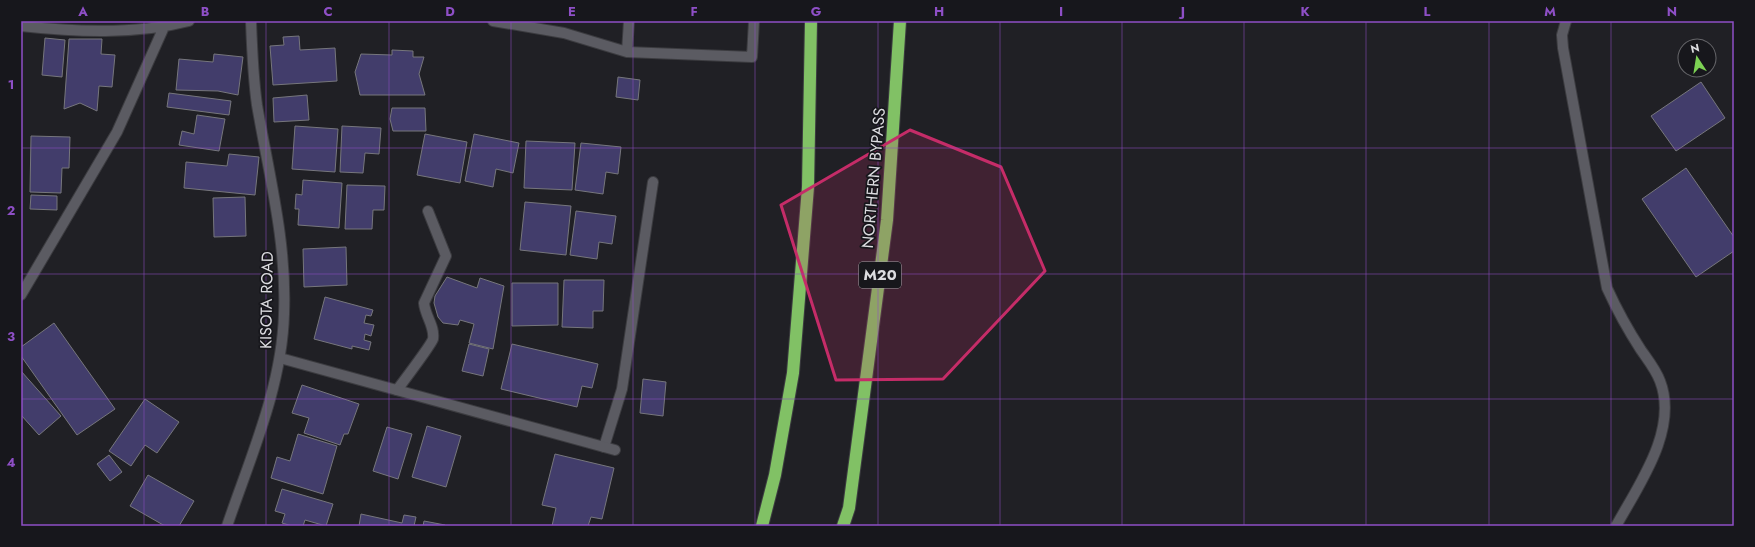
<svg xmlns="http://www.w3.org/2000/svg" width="1755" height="547" font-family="Jost,sans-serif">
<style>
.building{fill:#423d6b;stroke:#76767c}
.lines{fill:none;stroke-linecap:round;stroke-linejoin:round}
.lane-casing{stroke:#3c3c40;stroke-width:12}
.street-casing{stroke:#3c3c40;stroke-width:12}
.secondary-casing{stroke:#3c3c40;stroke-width:12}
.highway-casing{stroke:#3c3c40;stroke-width:14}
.lane{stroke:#5b5b62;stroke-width:10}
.street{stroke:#5b5b62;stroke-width:10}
.secondary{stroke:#5b5b62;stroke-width:10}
.highway{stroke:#81c165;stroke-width:12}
.marked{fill:#c52c68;fill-opacity:0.2;stroke:#c52c68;stroke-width:3;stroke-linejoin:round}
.grid{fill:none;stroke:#8e4fc6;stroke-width:1;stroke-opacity:0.55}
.labels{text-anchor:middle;stroke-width:3.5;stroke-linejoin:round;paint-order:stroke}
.shield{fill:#17171c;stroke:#a1a1a5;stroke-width:1}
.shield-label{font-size:15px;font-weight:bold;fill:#dcdce0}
.street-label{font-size:16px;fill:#dcdce0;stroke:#17171c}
.neatline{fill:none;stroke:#8e4fc6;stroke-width:1.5}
.grid-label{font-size:13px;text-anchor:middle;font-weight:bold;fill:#8e4fc6}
</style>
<rect width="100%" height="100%" fill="#202025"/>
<!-- building -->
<path class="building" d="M299,36L300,50L335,48L337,81L273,85L270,46L284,45L283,37Z
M45,38L65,40L62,77L42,75Z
M69,39H102L101,54L115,55L112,87L99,86L97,111L80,103L64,109Z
M392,50L413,51V57H424L419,74L425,95H360L355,72L361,54L392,55Z
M214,54L243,57L238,95L218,91L176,90L179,59L213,62Z
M618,77L640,80L638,100L616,97Z
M1701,82L1725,118L1676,151L1651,116Z
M169,93L231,101L229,115L167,107Z
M307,95L309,120L274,122L273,98Z
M392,108H425L426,131H393L390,119Z
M197,115L225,119L219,151L179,145L182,131L194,134Z
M295,126L338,129L335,172L292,169Z
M342,126L381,128L379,154L365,153L363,173L340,172Z
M425,134L467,142L460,183L417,175Z
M474,134L519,143L513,173L496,169L493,187L465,181Z
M31,136L70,137L69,168H62L61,193L30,192Z
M526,141L575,143L572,190L524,188Z
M581,143L621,147L618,174L606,172L603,194L575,190Z
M229,154L259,157L255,195L184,188L186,162L227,166Z
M1686,168L1734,237V251L1696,277L1642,199Z
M303,180L342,183L339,228L298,225L299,209H295L296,194L302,195Z
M347,185L385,186L384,210H373L372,229H345Z
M31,195L57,196V210L30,209Z
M245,197L246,236L214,237L213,198Z
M525,202L571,206L566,255L520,250Z
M576,211L616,216L612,244L599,242L597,259L570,255Z
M346,247L347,285L304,287L303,249Z
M447,277L477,288L480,278L504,286L493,349L469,343L474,324L460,320L458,325L443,323L438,317L434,303L435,296Z
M564,280H604L603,311H593V328L562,327Z
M512,283H558V325L512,326Z
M325,297L373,310L371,316L366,315L364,323L374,325L371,336L365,334L364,340L371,342L369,350L352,346V349L314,339Z
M54,323L115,409L77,435L21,356V347Z
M469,344L489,349L483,376L462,371Z
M512,344L598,364L592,388L582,386L577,407L501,389Z
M21,371L61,416L39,435L21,415Z
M643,379L666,382L663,416L640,413Z
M302,385L359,404L348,434H344L340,445L304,433L309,418L292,413Z
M145,399L179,422L157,453L145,445L131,466L109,451Z
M427,426L461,436L446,487L412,477Z
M387,427L412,434L398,479L373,471Z
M298,434L337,446L323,494L271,478L277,457L290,461Z
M555,454L614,468L602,519L591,517L588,526H552L556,508L542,505Z
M109,455L122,472L110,481L97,464Z
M148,475L194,501L179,526H165L130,506Z
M282,489L333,504L326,526L305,520L303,526H292L282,523L285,514L275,511Z
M361,514L402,523L404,515L416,517L414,526H359Z
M424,521L445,525V526H423Z"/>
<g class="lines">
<defs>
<path id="lane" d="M397,390C403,382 431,345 433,339C435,326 425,316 424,303L446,256L428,211
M604,447L622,389L653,182"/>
<path id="street" d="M493,21L564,33L627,52L752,57L754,21
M1566,21L1562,35L1563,48L1607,288C1617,310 1628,330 1641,350C1648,360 1656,370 1660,381C1679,430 1638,486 1616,526
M21,26C75,32 136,35 189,21
M627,52L629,21
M21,295L117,132L164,27
M280,358L615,450"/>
<path id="secondary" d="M227,526C250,458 282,387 284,314C287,243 269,175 257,105C253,77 252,49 251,21"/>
<path id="highway" d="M762,526L775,475L793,373L808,187L811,21
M843,526L849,508L887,220L900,21"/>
</defs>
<!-- lane casing -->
<use href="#lane" class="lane-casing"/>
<!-- street casing -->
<use href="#street" class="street-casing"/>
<!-- secondary casing -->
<use href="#secondary" class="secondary-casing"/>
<!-- highway casing -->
<use href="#highway" class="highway-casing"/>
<!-- lane -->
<use href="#lane" class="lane"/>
<!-- street -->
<use href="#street" class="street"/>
<!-- secondary -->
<use href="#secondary" class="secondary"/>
<!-- highway -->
<use href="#highway" class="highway"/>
</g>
<!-- marked area -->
<path class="marked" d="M910,130L1001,167L1045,271L943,379L836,380L781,205Z"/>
<!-- grid -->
<path class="grid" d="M144,21V526M266,21V526M389,21V526M511,21V526M633,21V526M755,21V526M878,21V526M1000,21V526M1122,21V526M1244,21V526M1366,21V526M1489,21V526M1611,21V526M21,148H1734M21,274H1734M21,399H1734"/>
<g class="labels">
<!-- shield labels -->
<rect class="shield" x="859" y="262" width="42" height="26" rx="3"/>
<g class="shield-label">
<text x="880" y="280">M20</text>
</g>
<!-- street labels -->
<g class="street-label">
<text transform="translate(873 178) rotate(-85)" y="6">NORTHERN BYPASS</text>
<text transform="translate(266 300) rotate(-89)" y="6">KISOTA ROAD</text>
</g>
</g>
<!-- border -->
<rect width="1755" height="547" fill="none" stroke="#17171c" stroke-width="44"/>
<!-- north arrow -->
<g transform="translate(1697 58) rotate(348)"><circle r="19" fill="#17171c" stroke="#66666a"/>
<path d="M0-3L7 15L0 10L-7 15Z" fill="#7cd154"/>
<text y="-6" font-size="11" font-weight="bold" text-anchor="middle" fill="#dcdce0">N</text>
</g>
<rect x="22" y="22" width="1711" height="503" class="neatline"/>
<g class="grid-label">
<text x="83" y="16">A</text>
<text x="205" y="16">B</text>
<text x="328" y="16">C</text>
<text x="450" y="16">D</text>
<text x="572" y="16">E</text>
<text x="694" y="16">F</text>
<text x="816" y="16">G</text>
<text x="939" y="16">H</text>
<text x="1061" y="16">I</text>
<text x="1183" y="16">J</text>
<text x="1305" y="16">K</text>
<text x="1427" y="16">L</text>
<text x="1550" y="16">M</text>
<text x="1672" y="16">N</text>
<text x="11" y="89">1</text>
<text x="11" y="215">2</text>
<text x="11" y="341">3</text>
<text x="11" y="467">4</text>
</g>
</svg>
